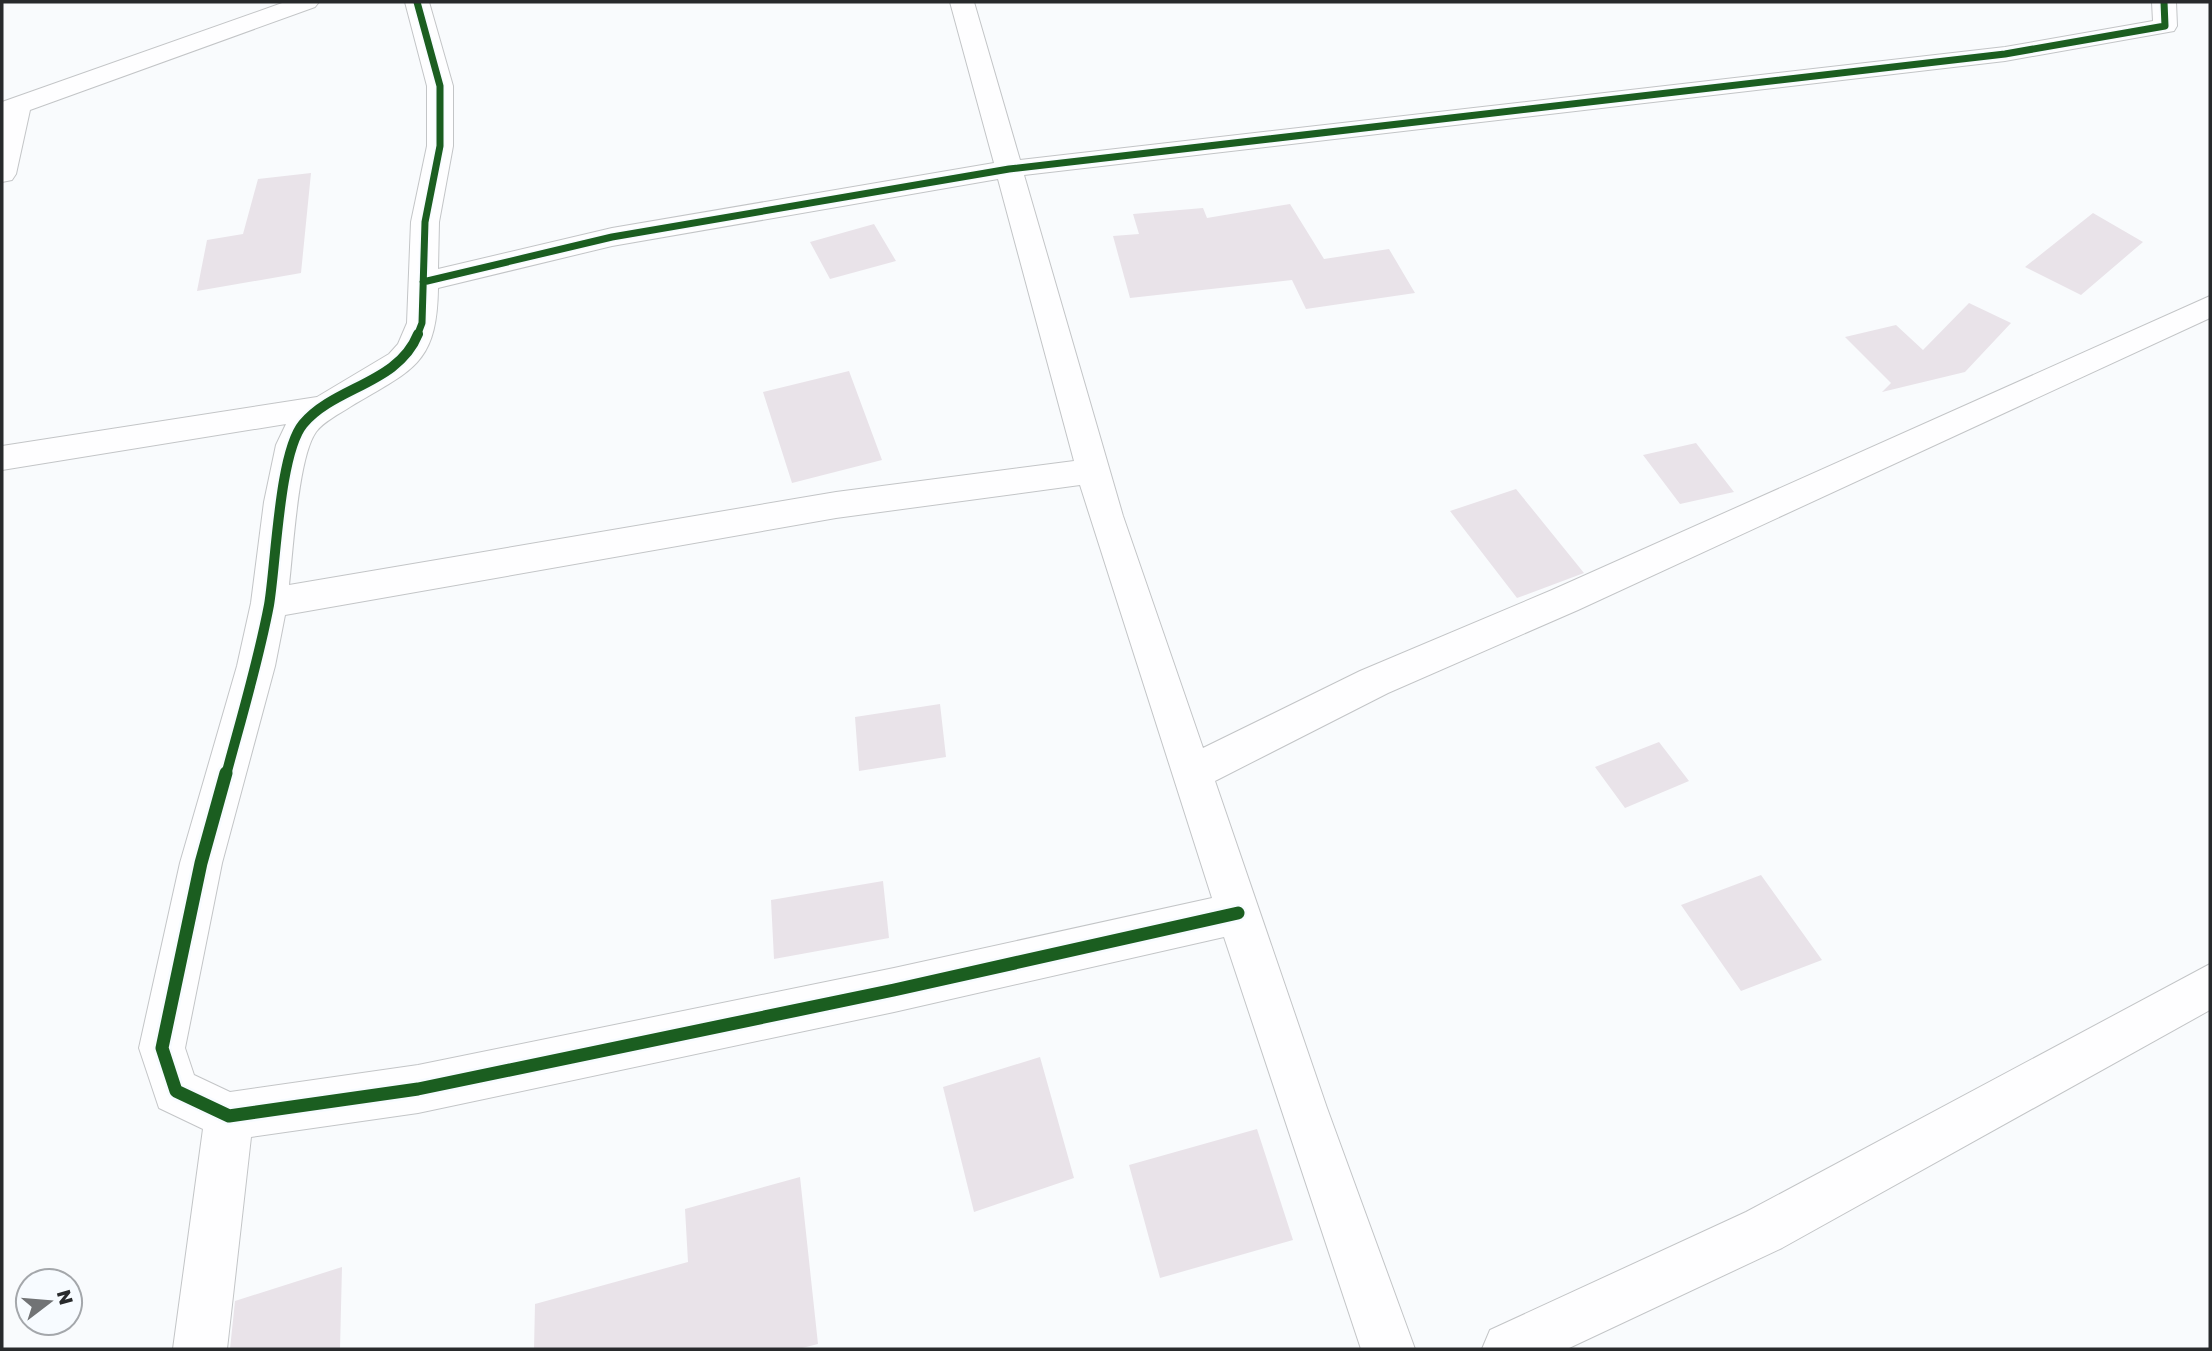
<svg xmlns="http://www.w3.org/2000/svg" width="2212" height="1351" font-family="'Golos Text',sans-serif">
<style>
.building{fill:#e9e3e9}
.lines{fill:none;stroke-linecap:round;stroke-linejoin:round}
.minor-casing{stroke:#c3c5c7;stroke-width:2}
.minor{fill:#fefeff;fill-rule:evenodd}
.cycleway-far2-casing{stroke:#f7fbff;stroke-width:10}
.cycleway-far1-casing{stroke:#f7fbff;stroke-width:14}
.cycleway-casing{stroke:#f7fbff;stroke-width:18}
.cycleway-far2{stroke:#1b5e20;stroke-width:7}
.cycleway-far1{stroke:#1b5e20;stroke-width:10}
.cycleway{stroke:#1b5e20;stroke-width:13}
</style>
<rect width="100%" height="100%" fill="#f9fbfd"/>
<!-- building -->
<path class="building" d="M311,173L301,273L197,291L207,240L243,234L258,179Z
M1290,204L1324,259L1389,249L1415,293L1306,309L1292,280L1130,298L1113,236L1139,234L1133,214L1203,208L1207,218Z
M2093,213L2143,242L2081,295L2025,267Z
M874,224L896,261L830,279L810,242Z
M1969,303L2011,323L1965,372L1882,392L1891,383L1845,337L1896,325L1923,350Z
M849,371L882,460L792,483L763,392Z
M1696,443L1734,492L1680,504L1643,455Z
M1516,489L1584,573L1517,598L1450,511Z
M940,704L946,757L859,771L855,717Z
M1659,742L1689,781L1625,808L1595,767Z
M1761,875L1822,960L1741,991L1681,905Z
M883,881L889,938L774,959L771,900Z
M1040,1057L1074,1178L974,1212L943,1087Z
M1257,1129L1293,1240L1160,1278L1129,1165Z
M800,1177L818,1344L798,1349H534L535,1304L688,1262L685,1209Z
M342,1267L340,1349H230L235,1301Z"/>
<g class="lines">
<defs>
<path id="minor" d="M285,2H319L315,7L30,110L16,174L12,180L2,182V102Z
M405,2H429L453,86V146L439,222L438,269L612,228L994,163L950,2H974L1020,160L2005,47L2153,21L2152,2H2176L2177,26L2174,31L2005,61L1024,175L1123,516L1203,748L1360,671L1552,590L2210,296V318L1578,610L1388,693L1215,781L1327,1108L1415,1349H1361L1224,937L894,1012L418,1113L251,1137L227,1349H173L203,1129L159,1108L139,1048L180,863L237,666L251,603L264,502L276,445L286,424L2,470V446L317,397L389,354L398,344L407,323L411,222L427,146V86ZM998,179L1074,461L836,492L289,585C293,552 298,457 316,432C323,422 339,414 350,407C411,370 437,366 438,288L612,246ZM1080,485L1212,898L894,968L418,1065L230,1092L194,1075L185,1048L222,863L275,666L285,615L836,518Z
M2210,964V1010L1782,1248L1567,1349H1482L1490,1330L1746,1212Z"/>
</defs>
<!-- minor casing -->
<use href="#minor" class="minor-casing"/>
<!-- minor -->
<use href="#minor" class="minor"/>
<defs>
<path id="cycleway-far2" d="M423,282L612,237L1009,169L2005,54L2165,26L2164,2
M417,336L422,323L425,222L440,146V86L417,2"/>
<path id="cycleway-far1" d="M226,775C241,719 258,663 269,605C276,564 279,453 303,424C335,386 398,384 418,334"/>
<path id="cycleway" d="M226,773L201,863L162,1048L176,1091L229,1116L418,1089L894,990L1238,913"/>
</defs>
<!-- cycleway-far2 casing -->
<use href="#cycleway-far2" class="cycleway-far2-casing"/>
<!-- cycleway-far1 casing -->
<use href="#cycleway-far1" class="cycleway-far1-casing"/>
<!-- cycleway casing -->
<use href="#cycleway" class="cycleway-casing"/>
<!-- cycleway-far2 -->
<use href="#cycleway-far2" class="cycleway-far2"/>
<!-- cycleway-far1 -->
<use href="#cycleway-far1" class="cycleway-far1"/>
<!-- cycleway -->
<use href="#cycleway" class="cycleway"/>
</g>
<!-- border -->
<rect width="2212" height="1351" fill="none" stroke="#282a2c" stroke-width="7"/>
<!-- north arrow -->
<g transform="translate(49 1302) rotate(74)"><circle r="33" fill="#f7fbff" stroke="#a4a7ab" stroke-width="2"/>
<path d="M0-5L12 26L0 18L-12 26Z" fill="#717375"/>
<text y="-10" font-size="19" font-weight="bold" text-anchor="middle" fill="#282a2c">N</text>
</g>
</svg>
